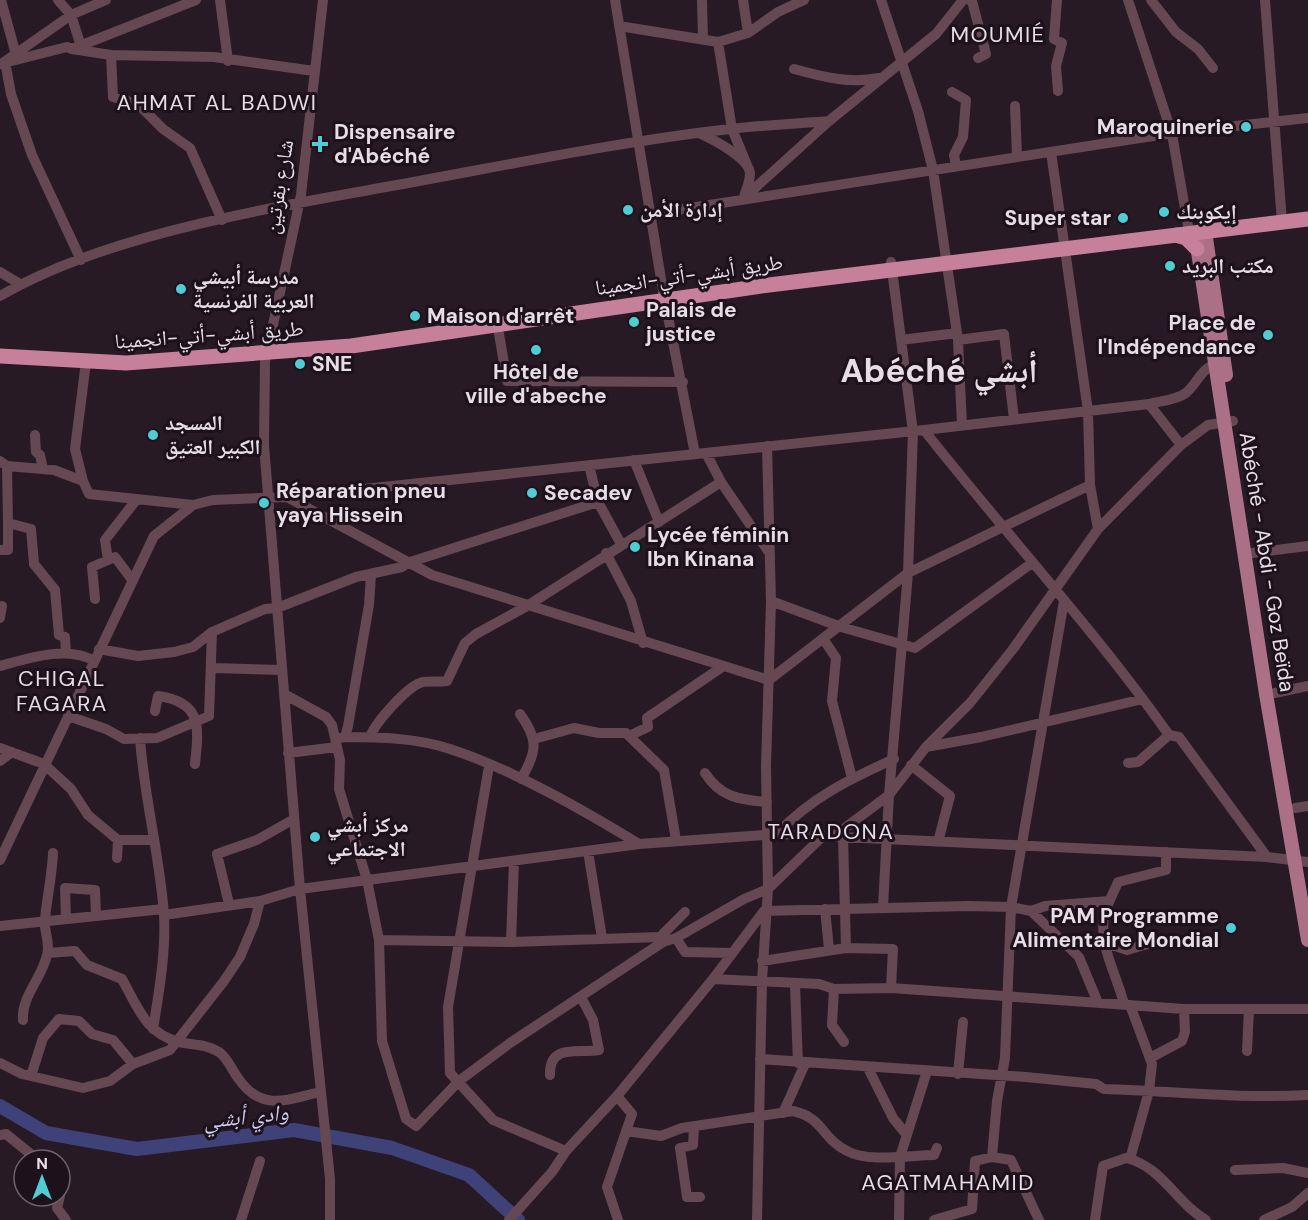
<svg xmlns="http://www.w3.org/2000/svg" width="1308" height="1220" font-family="'DM Sans','Noto Naskh Arabic',sans-serif">
<style>
.lines{fill:none;stroke-linecap:round;stroke-linejoin:round}
.river{stroke:#3f4279;stroke-width:14}
.minor{stroke:#654852;stroke-width:10}
.major{stroke:#ab7085;stroke-width:14}
.highway{stroke:#c6809a;stroke-width:15}
.poi-dot{fill:#51ccd5;stroke:#1d111c;stroke-width:2}
.labels{text-anchor:middle;stroke-width:6;stroke-linejoin:round;paint-order:stroke}
.poi-label{font-size:21px;font-weight:bold;fill:#e6dde5;stroke:#1d111c;text-anchor:start}
.street-label{font-size:21px;fill:#e6dde5;stroke:#1d111c}
.neighbourhood-label{font-size:22px;letter-spacing:1.5px;fill:#e6dde5;stroke:#1d111c}
.water-label{font-size:22px;font-style:italic;fill:#c9cdf0;stroke:#1d111c}
.town-label{font-size:33px;font-weight:bold;fill:#e6dde5;stroke:#1d111c}
</style>
<rect width="100%" height="100%" fill="#271a25"/>
<g class="lines">
<!-- river -->
<path class="river" d="M0,1106L46,1133L137,1149L294,1130L392,1148L469,1175L518,1220"/>
<!-- minor -->
<path class="minor" d="M1,0L15,51
M58,0L71,15L81,46
M220,0L228,61
M323,0L301,195L265,362L264,445L300,889L639,844L777,834L1267,857L1308,862
M615,0L663,291L695,454
M702,0L703,39
M743,0L748,33
M881,0L918,111L933,170L958,340L962,425
M969,0L972,1L986,54L978,58
M1057,0L1054,39L1062,43L1056,66L1058,91
M1128,0L1172,134L1188,226
M1151,0L1176,32L1198,49L1213,68
M1265,0L1282,222
M619,26L718,42L748,33L778,12L804,0
M718,42L732,129L747,165
M72,49L111,55L214,57L314,71
M111,55L113,97L138,104L163,129L190,148L222,220
M4,62L71,15L106,0
M3,63L6,67L11,94L32,155L81,260
M0,64L67,47L72,49L196,0
M794,69C823,77 850,84 879,78
M952,92L966,100L963,137L954,155L956,166
M1015,106L1017,156
M699,133C712,139 750,158 750,174C750,181 746,190 744,197
M1051,152L1088,411L1090,485L1098,529
M745,197L829,121L936,34L963,0
M651,214L1179,132L1308,118
M0,272L20,284
M0,296C109,233 267,209 391,186C503,166 616,142 730,129C763,125 796,124 829,121
M496,316L507,381L683,382
M901,340L957,333
M958,340L1004,334L1014,419
M1149,404L1181,445
M924,430C1005,533 1094,629 1169,735L1179,737L1267,857
M35,435L36,452L40,455L43,469
M706,453L721,482L768,551
M634,460L659,522
M0,461L7,466L8,523L31,529L34,564L55,590L59,635L65,637L66,653
M7,466L54,470L83,481L89,494L193,505
M83,481L75,449L86,362
M288,497L924,430L1149,404C1160,401 1177,400 1186,393C1198,383 1202,365 1221,363
M598,502L621,544
M0,550H8V523
M606,553L631,601L643,643
M1252,553L1308,546
M133,581L115,557L108,560L105,540L137,499
M95,599L92,567L108,560
M771,601L841,627L915,648L1032,563
M0,618L2,606
M824,640L836,658L832,701L852,778
M99,649L138,656L174,652L193,647L212,632L265,609L277,608L356,577L402,567L407,563L598,502L589,465
M0,666C30,658 64,646 93,660
M213,668L282,670
M1275,693L1308,686
M284,694L326,717L332,725L340,760L339,789L367,880L379,940L382,1041L406,1119L416,1126L459,1081L510,1043L663,942L676,938L744,899L768,889L823,836
M155,711L158,696C202,702 199,726 195,764
M520,714C539,740 537,752 521,779
M68,716L106,729L124,739L157,738L209,716L212,632
M629,736L648,727L647,718L722,667
M345,737C379,737 417,738 450,749C512,769 583,810 639,844
M370,737C375,723 408,685 423,682C431,681 439,682 447,681L465,643L476,634L527,606L721,482
M140,738C144,798 160,856 164,915C166,953 159,992 153,1029
M339,738L345,737L348,726L369,605L371,575
M534,739L574,728L599,733H626L664,770L676,840
M926,747L981,737L1143,699
M0,748L44,764L71,789L88,815L118,840H154
M288,753L337,747
M0,761L12,752
M1128,763L1138,762L1169,735
M911,765L950,796L938,842
M489,766L448,1007L450,1073L493,1120L566,1151
M705,773C720,797 740,800 767,802
M1295,808L1308,806
M777,834C810,798 850,779 894,759
M834,836L889,795L926,747L970,703L1013,649L1098,529L1181,445L1208,425L1233,421
M843,837L846,948
M588,851L602,938
M117,858L118,840
M0,860L154,536L193,505L213,500L287,497L432,575L769,680L908,573L1090,485
M229,904L217,854L257,840L294,819
M883,907L889,795L908,573L913,432L891,262
M825,909L829,949
M1031,911L1045,906L1109,901
M164,915L260,901L300,889L330,1179V1220
M66,919L65,888L95,890L96,916
M0,926L163,909
M660,937L685,912
M676,938L685,952L732,953
M379,940L511,942L660,937L663,942
M511,942L514,861
M1068,945L1103,942L1127,950L1148,944
M48,953L75,951L87,965L122,979C137,1006 146,1034 179,1042C193,1045 206,1044 219,1052C227,1057 232,1070 238,1078C261,1112 286,1100 320,1092
M762,961L846,948L893,949L891,988
M713,979L819,984L834,989L891,988L1184,1009H1308
M795,985L798,1063
M834,989L832,1025L844,1042
M1124,1004C1117,975 1097,943 1105,913C1108,902 1114,892 1118,882L1166,870V852
M23,1020C21,997 42,978 47,955C51,942 43,931 45,919C47,897 52,876 53,853
M1247,1051L1249,1009
M1150,1058L1182,1041L1185,1032L1184,1009
M760,1059L1026,1077L1096,1084L1104,1089C1172,1091 1240,1099 1308,1095
M0,1063L22,1074L83,1088L110,1081L133,1064L170,1050L224,981L240,957L254,924L260,901
M868,1068L893,1118L906,1134
M958,1074L963,1022
M550,1075C549,1043 578,1054 599,1050L593,1020L581,997
M31,1076L43,1038L59,1019L79,1021L92,1034L113,1040L133,1064
M617,1096L632,1114L607,1187L618,1220
M783,1113L805,1064
M694,1128L693,1145L680,1148L687,1197H700
M626,1131L661,1136L682,1128L793,1111C824,1118 821,1138 847,1151C868,1163 910,1155 934,1155L937,1148
M0,1135L6,1134L38,1160
M992,1157L997,1101L1005,1058L1011,907L1064,601
M1130,1159L1149,1091L1152,1064L1130,1005
M1235,1170L1283,1168L1308,1173
M60,1179V1195
M60,1196L57,1208L66,1220
M241,1220L260,1161
M509,1220L552,1172L566,1151L617,1096L713,979L764,911L968,906L1011,907L1031,911L1079,957L1098,1003
M757,1220L762,981L768,889L766,766L771,601L767,446
M899,1220L900,1157L927,1071
M934,1220L972,1209L975,1161L992,1157L1011,1160L1039,1220
M1095,1220L1103,1166L1126,1158C1163,1167 1175,1202 1206,1220
M1264,1220L1292,1207L1308,1193"/>
<!-- major -->
<path class="major" d="M1204,224L1226,375
M1196,239L1266,694L1308,940"/>
<!-- highway -->
<path class="highway" d="M1176,235L1186,238L1197,249
M0,356L126,363L351,346L769,285L1308,219"/>
</g>
<!-- markers -->
<g class="poi-dot">
<circle cx="1246" cy="127" r="6"/>
<path d="M317 135h6v6h6v6h-6v6h-6v-6h-6v-6h6z"/>
<circle cx="628" cy="210" r="6"/>
<circle cx="1164" cy="212" r="6"/>
<circle cx="1123" cy="218" r="6"/>
<circle cx="1170" cy="266" r="6"/>
<circle cx="181" cy="289" r="6"/>
<circle cx="415" cy="316" r="6"/>
<circle cx="634" cy="322" r="6"/>
<circle cx="1268" cy="335" r="6"/>
<circle cx="536" cy="350" r="6"/>
<circle cx="300" cy="364" r="6"/>
<circle cx="153" cy="435" r="6"/>
<circle cx="532" cy="493" r="6"/>
<circle cx="264" cy="503" r="6"/>
<circle cx="635" cy="547" r="6"/>
<circle cx="315" cy="837" r="6"/>
<circle cx="1231" cy="928" r="6"/>
</g>
<g class="labels">
<!-- poi labels -->
<g class="poi-label">
<text x="1234" y="134" text-anchor="end">Maroquinerie</text>
<text x="334" y="139">Dispensaire<tspan x="334" dy="24">d'Abéché</tspan></text>
<text x="640" y="217">إدارة الأمن</text>
<text x="1176" y="219">إيكوبنك</text>
<text x="1111" y="225" text-anchor="end">Super star</text>
<text x="1182" y="273">مكتب البريد</text>
<text x="193" y="284">مدرسة أبيشي<tspan x="193" dy="24">العربية الفرنسية</tspan></text>
<text x="646" y="317">Palais de<tspan x="646" dy="24">justice</tspan></text>
<text x="427" y="323">Maison d'arrêt</text>
<text x="1256" y="330" text-anchor="end">Place de<tspan x="1256" dy="24">l'Indépendance</tspan></text>
<text x="312" y="371">SNE</text>
<text x="536" y="379" text-anchor="middle">Hôtel de<tspan x="536" dy="24">ville d'abeche</tspan></text>
<text x="165" y="430">المسجد<tspan x="165" dy="24">الكبير العتيق</tspan></text>
<text x="276" y="498">Réparation pneu<tspan x="276" dy="24">yaya Hissein</tspan></text>
<text x="544" y="500">Secadev</text>
<text x="647" y="542">Lycée féminin<tspan x="647" dy="24">Ibn Kinana</tspan></text>
<text x="327" y="832">مركز أبشي<tspan x="327" dy="24">الاجتماعي</tspan></text>
<text x="1219" y="923" text-anchor="end">PAM Programme<tspan x="1219" dy="24">Alimentaire Mondial</tspan></text>
</g>
<!-- street labels -->
<g class="street-label">
<text transform="translate(279 187) rotate(-81)" y="7">شارع بقرتين</text>
<text transform="translate(689 275) rotate(-8)" y="7">طريق أبشي-أتي-انجمينا</text>
<text transform="translate(209 335) rotate(-4)" y="7">طريق أبشي-أتي-انجمينا</text>
<text transform="translate(1267 562) rotate(81)" y="7">Abéché - Abdi - Goz Beïda</text>
</g>
<!-- neighbourhood labels -->
<g class="neighbourhood-label">
<text x="998" y="42">MOUMIÉ</text>
<text x="217" y="110">AHMAT AL BADWI</text>
<text x="62" y="686">CHIGAL<tspan x="62" dy="25">FAGARA</tspan></text>
<text x="831" y="839">TARADONA</text>
<text x="948" y="1190">AGATMAHAMID</text>
</g>
<!-- water labels -->
<g class="water-label">
<text transform="translate(246 1116) rotate(-6)" y="8">وادي أبشي</text>
</g>
<!-- town labels -->
<g class="town-label">
<text x="939" y="382">Abéché أبشي</text>
</g>
</g>
<!-- north arrow -->
<g transform="translate(42 1178)"><circle r="28" fill="#1d111c" stroke="#6d636c" stroke-width="1.5"/>
<path d="M0-4.5L10 22L0 15L-10 22Z" fill="#51ccd5"/>
<text y="-9" font-size="16" font-weight="bold" text-anchor="middle" fill="#e6dde5">N</text>
</g>
</svg>
